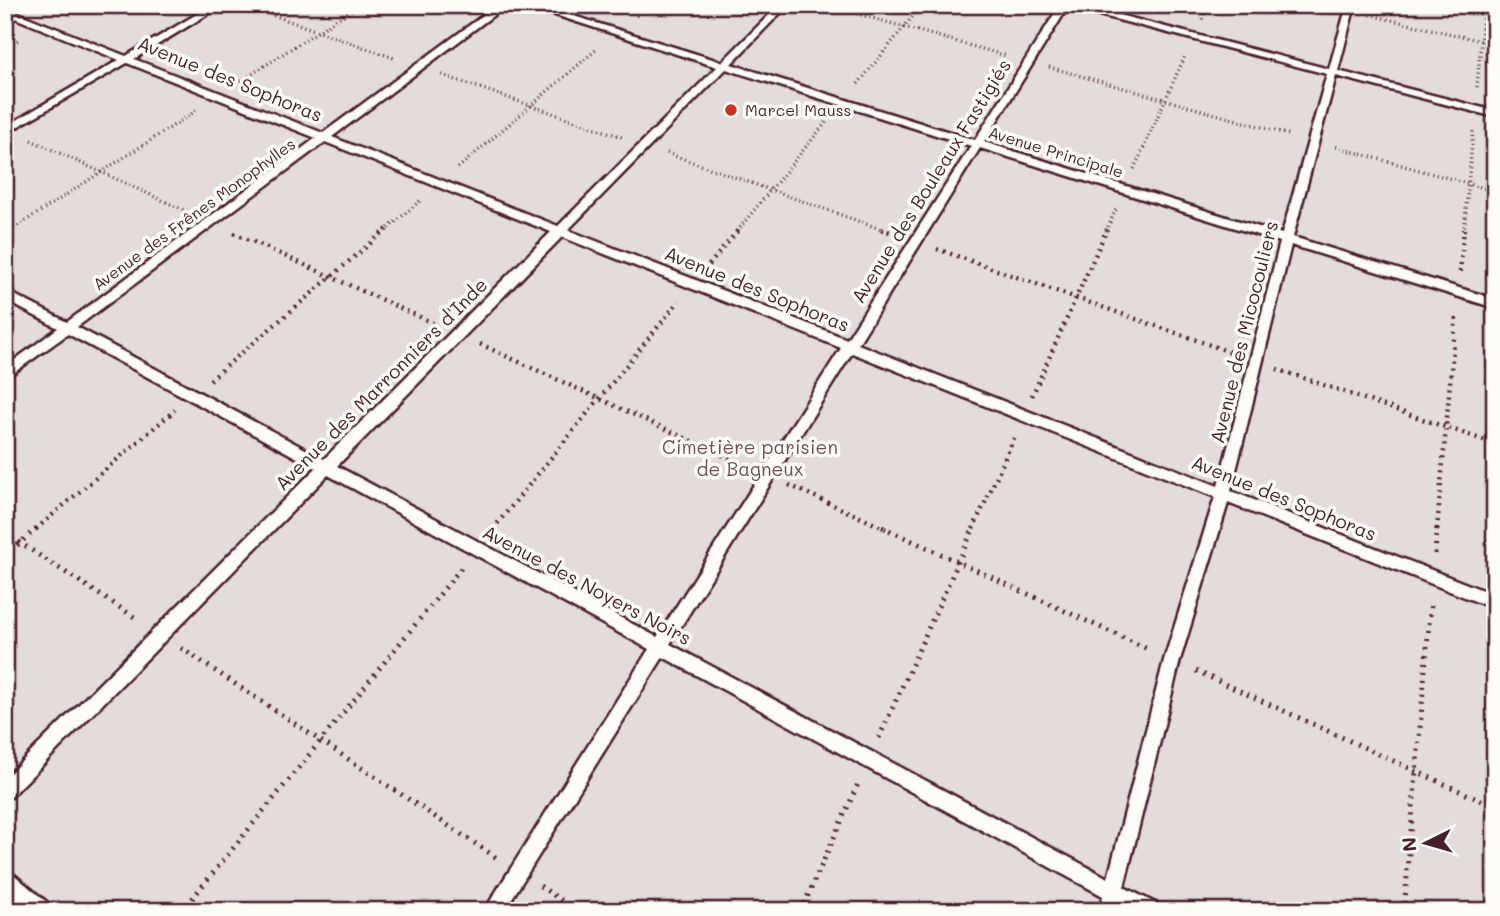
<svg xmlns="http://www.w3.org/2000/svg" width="1500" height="916" font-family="Mali,sans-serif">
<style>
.green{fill:#e3dcda;stroke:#967e82;stroke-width:2}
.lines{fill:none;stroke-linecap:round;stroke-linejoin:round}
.service-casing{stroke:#4a1f2b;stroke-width:5}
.path-far2{stroke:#4a1f2b;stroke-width:3.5;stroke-dasharray:1 3.5;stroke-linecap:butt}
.path-far1{stroke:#4a1f2b;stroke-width:4.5;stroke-dasharray:2 5;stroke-linecap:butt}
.path{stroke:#4a1f2b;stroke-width:5;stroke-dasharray:2 6;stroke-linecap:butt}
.service{fill:#fdfcf7;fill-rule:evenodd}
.poi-dot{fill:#c8321e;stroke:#fdfcf7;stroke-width:2.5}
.labels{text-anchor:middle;stroke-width:7;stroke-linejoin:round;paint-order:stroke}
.far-poi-label{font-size:16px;fill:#4a1f2b;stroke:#fdfcf7;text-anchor:start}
.far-street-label{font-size:16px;fill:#4a1f2b;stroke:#fdfcf7}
.street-label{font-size:19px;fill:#4a1f2b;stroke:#fdfcf7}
.park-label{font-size:19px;fill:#704e57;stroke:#fdfcf7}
</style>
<rect width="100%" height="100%" fill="#fdfcf7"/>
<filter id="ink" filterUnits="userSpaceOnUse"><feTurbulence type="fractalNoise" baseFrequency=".0143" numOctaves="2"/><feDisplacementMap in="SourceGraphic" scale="14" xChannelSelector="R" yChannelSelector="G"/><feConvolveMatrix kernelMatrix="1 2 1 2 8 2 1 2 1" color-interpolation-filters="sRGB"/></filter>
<g filter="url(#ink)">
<!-- green -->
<path class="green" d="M5,5H1495V911H5Z"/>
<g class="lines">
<defs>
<path id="service" d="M212,5H223L134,59L323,133L497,5H507L332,137L558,226L717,67L524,5H538L722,62L779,5H788L731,64L975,140L1060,5H1080L1329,69L1347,5H1355L1338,71L1495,111V117L1336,76L1293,237L1495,299V308L1291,245L1231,491L1495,595V609L1228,503L1180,660L1124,887L1157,904L1159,911H1130L1120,905L1119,911H1099L1103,896L663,657L504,911H484L649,649L328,475L11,797L5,800V778L316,468L68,334L5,379V367L58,328L5,300V290L67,322L316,138L127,63L5,134V127L119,60L5,14V8L126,56ZM1068,7L1327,74L1282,234L984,142ZM726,69L971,146L847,339L568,230ZM325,142L551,232L324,459L77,327ZM980,148L1280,242L1218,486L858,344ZM562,237L841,348L657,637L337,466ZM852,353L1215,497L1164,660L1108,878L670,644Z
M5,871L12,873L49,904L51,911H27L5,892Z"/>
</defs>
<!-- service casing -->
<use href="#service" class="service-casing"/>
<!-- path-far2 -->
<path class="path-far2" d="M244,5L394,58
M826,5L1007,56
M68,14L84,5
M1370,15L1495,44
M636,16L648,5
M1202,19L1208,5
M5,47L20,39
M1049,67L1290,135
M442,75L622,137
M241,81L359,5
M858,84L922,5
M1477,87L1484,5
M31,140L188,212
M1336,147L1495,191
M667,153L886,231
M458,168L597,49
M1134,169L1185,56
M10,231L196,111
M385,231L422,199
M737,231L828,120
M1106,231L1116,209
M1464,231L1473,131"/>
<!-- path-far1 -->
<path class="path-far1" d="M881,229L893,233
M234,233L433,323
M5,234L13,229
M937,249L1233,353
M709,265L739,229
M1460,272L1464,229
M480,344L746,466
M1277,369L1495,444
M210,380L387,229
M1032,396L1107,229
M789,485L886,529
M36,529L175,410
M493,529L679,301
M973,529L1015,436
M1437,529L1456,315"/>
<!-- path -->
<path class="path" d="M882,527L1150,650
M492,530L494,527
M5,533L139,620
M1435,554L1437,527
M5,556L38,527
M181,648L497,858
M1196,671L1495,807
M879,738L974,527
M540,886L577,911
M182,911L462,567
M801,911L858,784
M1404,911L1431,601"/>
<!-- service -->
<use href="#service" class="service"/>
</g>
</g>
<!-- markers -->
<circle class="poi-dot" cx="731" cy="110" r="7"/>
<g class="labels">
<!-- far-poi labels -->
<g class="far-poi-label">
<text x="745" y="116">Marcel Mauss</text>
</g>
<!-- far-street labels -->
<g class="far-street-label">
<text transform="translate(1056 152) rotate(17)" y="6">Avenue Principale</text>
<text transform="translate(194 214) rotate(-36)" y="6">Avenue des Frênes Monophylles</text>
</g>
<!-- street labels -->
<g class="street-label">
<text transform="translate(230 79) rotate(22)" y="7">Avenue des Sophoras</text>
<text transform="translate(931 181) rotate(-58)" y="7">Avenue des Bouleaux Fastigiés</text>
<text transform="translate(757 289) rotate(22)" y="7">Avenue des Sophoras</text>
<text transform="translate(1244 332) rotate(-76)" y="7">Avenue des Micocouliers</text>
<text transform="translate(381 384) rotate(-45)" y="7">Avenue des Marronniers d'Inde</text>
<text transform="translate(1284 498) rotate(22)" y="7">Avenue des Sophoras</text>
<text transform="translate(587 585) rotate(28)" y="7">Avenue des Noyers Noirs</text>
</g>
<!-- park labels -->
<g class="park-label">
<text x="750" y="454">Cimetière parisien<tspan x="750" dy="22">de Bagneux</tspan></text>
</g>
</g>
<!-- margin -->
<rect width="1500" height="916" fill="none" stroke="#fdfcf7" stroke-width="28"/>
<rect x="14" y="14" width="1472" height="888" fill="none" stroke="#4a1f2b" stroke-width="2.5" filter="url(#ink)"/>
<!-- north arrow -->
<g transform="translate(1426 843) rotate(265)" stroke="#fdfcf7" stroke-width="5" paint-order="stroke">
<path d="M0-5L12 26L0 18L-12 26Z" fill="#4a1f2b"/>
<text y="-10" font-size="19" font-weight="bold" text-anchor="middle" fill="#4a1f2b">N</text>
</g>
</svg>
